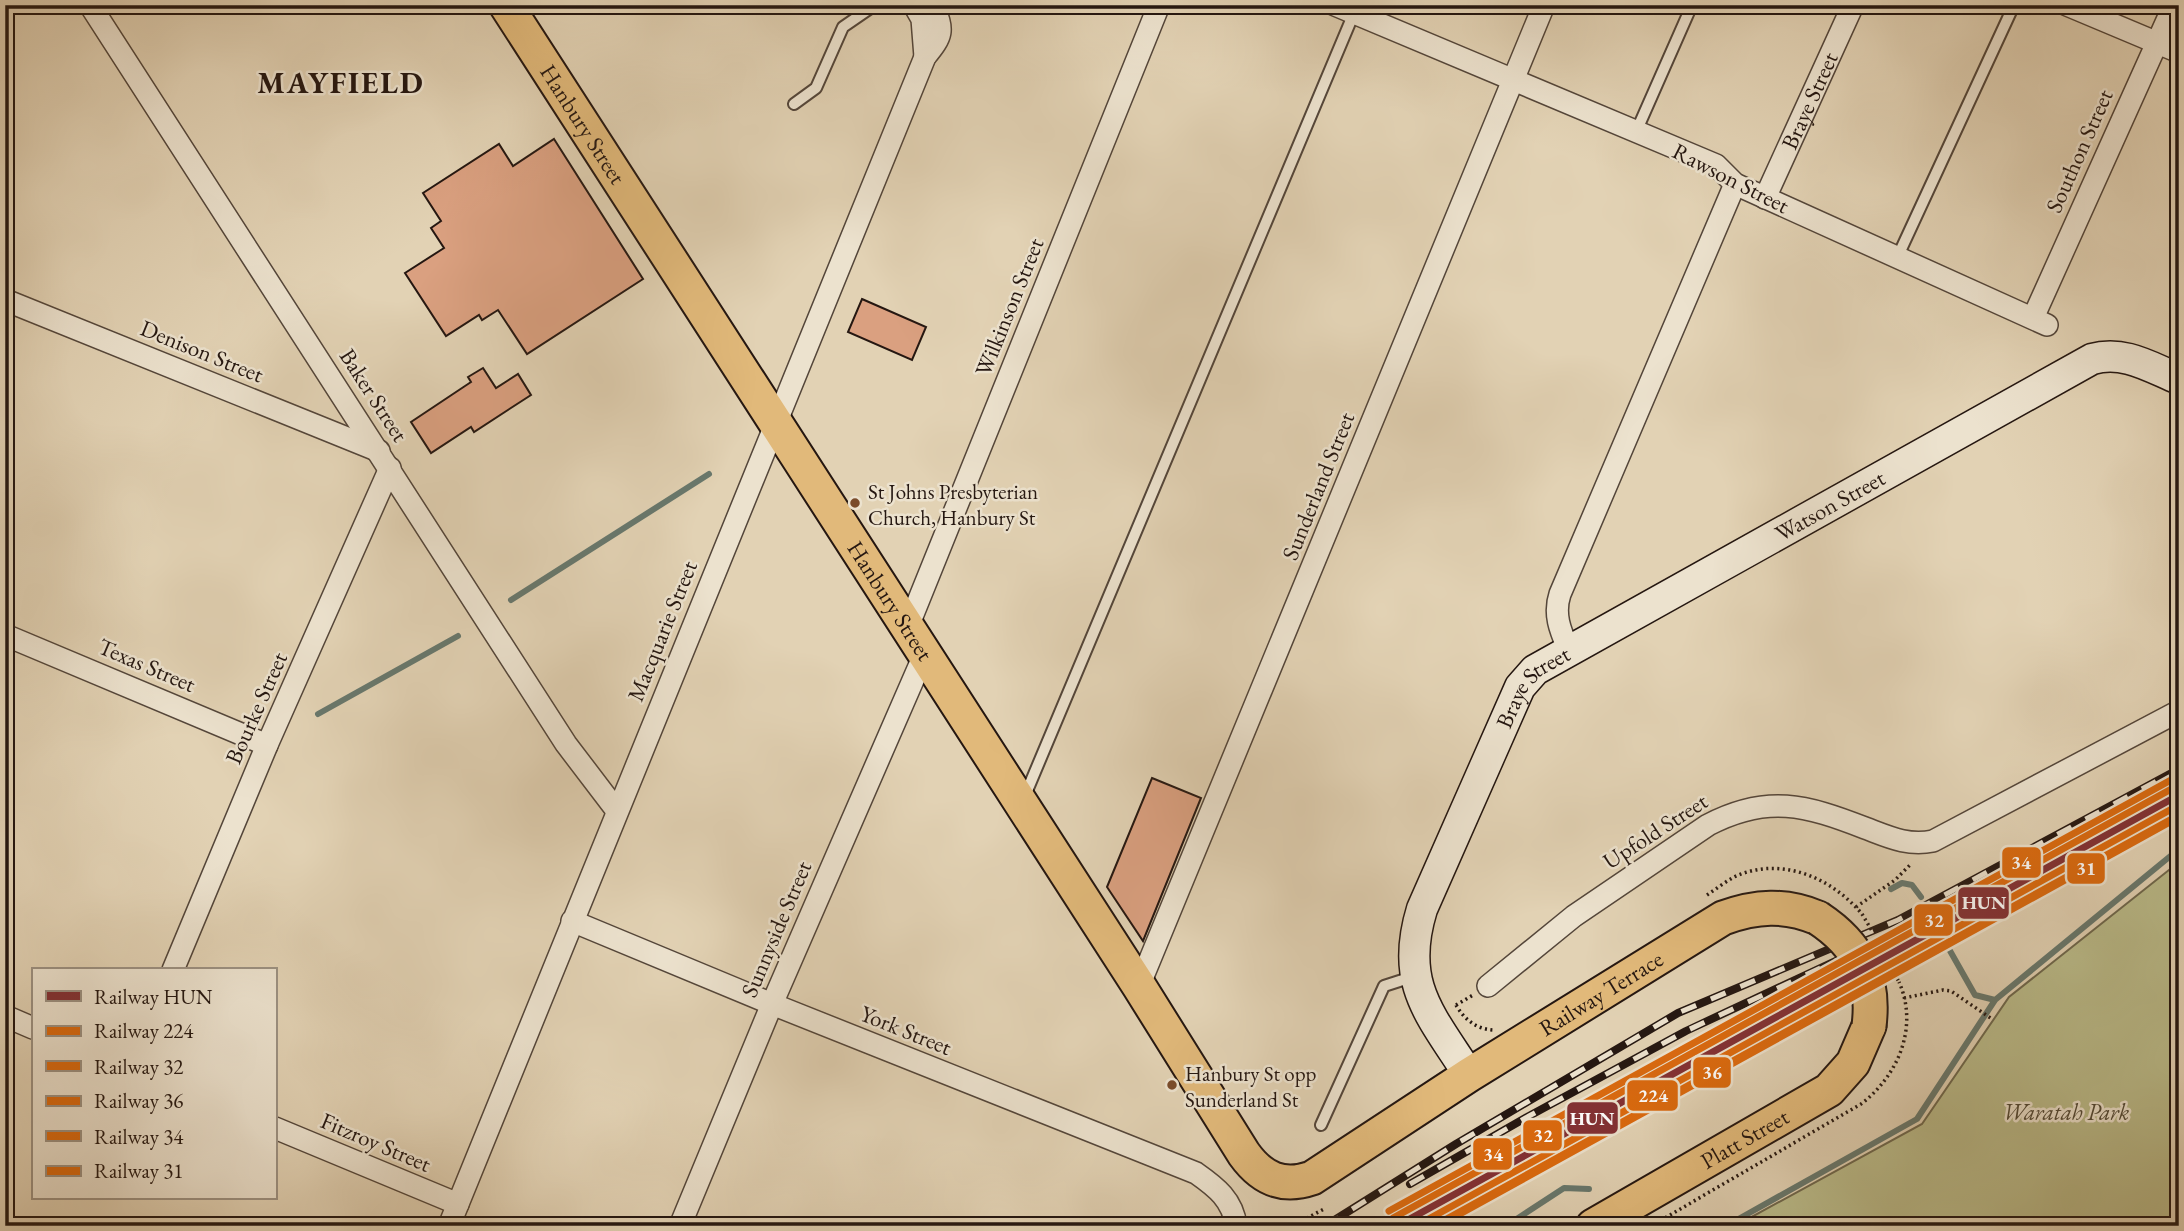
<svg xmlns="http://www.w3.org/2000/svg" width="2184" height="1231" font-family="'EB Garamond',serif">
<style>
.green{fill:#b9ba89;stroke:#6f684d;stroke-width:2}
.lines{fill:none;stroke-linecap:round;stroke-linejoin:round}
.stream{stroke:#68786d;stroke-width:6}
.building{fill:#daa080;stroke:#251711;stroke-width:2}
.lane-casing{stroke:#54463a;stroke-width:14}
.street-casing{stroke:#54463a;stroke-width:24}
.secondary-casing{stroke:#251711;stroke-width:33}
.primary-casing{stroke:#251711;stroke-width:37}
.path{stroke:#251711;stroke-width:3.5;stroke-dasharray:2 3.5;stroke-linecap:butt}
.lane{stroke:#ece2ce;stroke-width:10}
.street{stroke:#ece2ce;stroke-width:21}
.secondary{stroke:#ece2ce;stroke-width:30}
.primary{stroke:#e1b97a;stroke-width:33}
.rail-casing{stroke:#251711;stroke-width:8}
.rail{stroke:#ece2ce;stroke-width:5;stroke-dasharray:16;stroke-linecap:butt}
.primary-bridge-casing{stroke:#251711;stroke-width:37;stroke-linecap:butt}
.path-bridge{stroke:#251711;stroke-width:3.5;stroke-dasharray:2 3.5;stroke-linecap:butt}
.primary-bridge{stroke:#e1b97a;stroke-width:33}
.rail-1-casing{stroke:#ece2ce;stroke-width:12}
.rail-2-casing{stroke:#ece2ce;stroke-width:12}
.rail-3-casing{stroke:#ece2ce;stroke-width:12}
.rail-4-casing{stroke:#ece2ce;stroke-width:12}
.rail-5-casing{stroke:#ece2ce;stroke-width:12}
.rail-6-casing{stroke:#ece2ce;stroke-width:12}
.rail-1{stroke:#833134;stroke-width:7}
.rail-2{stroke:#db6a0f;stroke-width:7}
.rail-3{stroke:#db6a0f;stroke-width:7}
.rail-4{stroke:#db6a0f;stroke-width:7}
.rail-5{stroke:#db6a0f;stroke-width:7}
.rail-6{stroke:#db6a0f;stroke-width:7}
.bus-dot{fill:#7a4b2a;stroke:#ece2ce;stroke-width:2.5}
.labels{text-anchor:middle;stroke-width:5;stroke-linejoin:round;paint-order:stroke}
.bus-label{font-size:21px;fill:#251711;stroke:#ece2ce;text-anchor:start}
.street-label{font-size:23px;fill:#251711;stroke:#ece2ce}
.park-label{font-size:23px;font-style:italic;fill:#514835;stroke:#ece2ce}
.district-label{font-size:30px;font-weight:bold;letter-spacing:2px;fill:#251711;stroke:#ece2ce}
.line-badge{stroke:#ece2ce;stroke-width:2.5}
.badge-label{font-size:19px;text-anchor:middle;font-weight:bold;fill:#fff}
</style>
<rect width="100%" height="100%" fill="#e2d2b4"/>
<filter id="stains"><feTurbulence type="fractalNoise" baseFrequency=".00286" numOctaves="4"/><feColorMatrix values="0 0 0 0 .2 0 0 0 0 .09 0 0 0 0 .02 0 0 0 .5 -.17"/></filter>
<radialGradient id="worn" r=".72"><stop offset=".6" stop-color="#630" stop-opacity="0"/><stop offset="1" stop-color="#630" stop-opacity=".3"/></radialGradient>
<!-- green -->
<path class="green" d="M2179,862V1226H1735L1922,1124L2009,997Z"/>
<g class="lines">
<!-- stream -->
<path class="stream" d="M511,600L709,474
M318,714L458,636
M1891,889L1902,883L1912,885L1921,897
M1949,949L1975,995L1995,1000
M1667,1224L1670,1226
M1506,1226L1564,1188L1589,1189
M1726,1226L1917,1119L1995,1000L2179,849"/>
</g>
<!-- building -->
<path class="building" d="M554,139L643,279L527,354L498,310L482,320L479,315L446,336L405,273L444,248L431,228L441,221L423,193L499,144L513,166Z
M862,299L926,327L912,360L848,332Z
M483,368L496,388L518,374L531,395L474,432L471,427L431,453L411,422L471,382L468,377Z
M1152,778L1201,798L1143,941L1107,887Z"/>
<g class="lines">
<defs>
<path id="lane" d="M794,104L816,88L843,27L875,5
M1636,132L1692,5
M1897,258L2014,5
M1024,798L1354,13
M1321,1125L1384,986L1415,976"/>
<g id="street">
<path d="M90,5L566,744L617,811"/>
<path d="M914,5L922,19L925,57"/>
<path d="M1335,5L1716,165L1735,184L2047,325"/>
<path d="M2067,5L2179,52"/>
<path id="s1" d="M1765,198L1853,5"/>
<path d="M5,300L379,451"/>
<path d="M2033,318L2174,5"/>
<path d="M907,629L1159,5"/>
<path d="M5,635L267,745"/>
<path d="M1569,651C1561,632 1553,615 1560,594L1735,184"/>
<path d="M572,921L772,1004L1196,1173C1216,1187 1233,1200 1236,1226"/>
<path d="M173,970L267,745L390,468"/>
<path d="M1139,986L1544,5"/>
<path d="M1488,986L1574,916L1708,825C1767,794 1806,805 1865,828C1889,837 1907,846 1933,841L2179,711"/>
<path d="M5,1016L33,1028"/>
<path d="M275,1128L458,1204"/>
<path d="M449,1226L925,57C943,35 944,31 933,5"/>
<path d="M680,1226L772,1004L924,655"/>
</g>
<g id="secondary">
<path id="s2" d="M1469,1075C1430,1014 1399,984 1422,909L1520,687L1535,670L2092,359C2124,350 2150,367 2179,379"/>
</g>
<g id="primary">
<path id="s3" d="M506,5L1139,986L1244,1154C1262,1179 1283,1188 1312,1178L1469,1075L1723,918C1756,906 1785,904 1818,918"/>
<path id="s4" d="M1593,1226L1829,1090L1853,1063L1869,1026"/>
</g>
</defs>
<!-- lane casing -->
<use href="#lane" class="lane-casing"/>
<!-- street casing -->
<use href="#street" class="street-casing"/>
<!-- secondary casing -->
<use href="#secondary" class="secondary-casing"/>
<!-- primary casing -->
<use href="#primary" class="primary-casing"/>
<!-- path -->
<path class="path" d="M1707,895C1716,889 1725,882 1734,877C1781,855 1832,878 1862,914
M1856,907L1895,880L1912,863
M1904,998L1943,990L1951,991L1992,1019
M1456,1005C1464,1019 1476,1029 1493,1030
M1456,1005L1473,995
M1275,1224L1283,1221L1286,1226
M1292,1226L1324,1209
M1363,1226L1374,1220L1377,1226
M1651,1226L1861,1104C1898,1076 1919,1027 1899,982"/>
<!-- lane -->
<use href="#lane" class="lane"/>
<!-- street -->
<use href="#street" class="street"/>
<!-- secondary -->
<use href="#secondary" class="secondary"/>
<!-- primary -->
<use href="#primary" class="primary"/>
<defs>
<path id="rail" d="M1410,1184L1529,1116L1686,1031L1904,929L2179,782
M1325,1226L1456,1144L1678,1013L1898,920L2179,769"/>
</defs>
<!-- rail casing -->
<use href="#rail" class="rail-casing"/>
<!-- rail -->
<use href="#rail" class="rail"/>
<defs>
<path id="primary-bridge" d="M1818,918C1859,945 1875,978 1869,1026"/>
</defs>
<!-- primary-bridge casing -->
<use href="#primary-bridge" class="primary-bridge-casing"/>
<!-- path-bridge -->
<path class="path-bridge" d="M1862,914L1872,931
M1892,969L1899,982"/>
<!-- primary-bridge -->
<use href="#primary-bridge" class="primary-bridge"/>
<defs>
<path id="rail-1" d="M1397,1226L2179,795"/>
<path id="rail-2" d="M1416,1226L2179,805"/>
<path id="rail-3" d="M1393,1218L2175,787"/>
<path id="rail-4" d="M1434,1226L2179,815"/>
<path id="rail-5" d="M1389,1211L2171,780"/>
<path id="rail-6" d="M1438,1226L2179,817"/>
</defs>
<!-- rail-1 casing -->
<use href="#rail-1" class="rail-1-casing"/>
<!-- rail-2 casing -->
<use href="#rail-2" class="rail-2-casing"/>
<!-- rail-3 casing -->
<use href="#rail-3" class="rail-3-casing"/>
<!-- rail-4 casing -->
<use href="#rail-4" class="rail-4-casing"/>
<!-- rail-5 casing -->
<use href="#rail-5" class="rail-5-casing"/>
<!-- rail-6 casing -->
<use href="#rail-6" class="rail-6-casing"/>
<!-- rail-1 -->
<use href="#rail-1" class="rail-1"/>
<!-- rail-2 -->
<use href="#rail-2" class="rail-2"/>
<!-- rail-3 -->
<use href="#rail-3" class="rail-3"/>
<!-- rail-4 -->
<use href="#rail-4" class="rail-4"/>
<!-- rail-5 -->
<use href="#rail-5" class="rail-5"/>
<!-- rail-6 -->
<use href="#rail-6" class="rail-6"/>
</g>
<!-- markers -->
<g class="bus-dot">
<circle cx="855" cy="503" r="6"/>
<circle cx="1172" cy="1085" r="6"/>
</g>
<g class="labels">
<!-- bus labels -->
<g class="bus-label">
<text x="868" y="499">St Johns Presbyterian<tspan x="868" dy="26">Church, Hanbury St</tspan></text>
<text x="1185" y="1081">Hanbury St opp<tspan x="1185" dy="26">Sunderland St</tspan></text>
</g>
<!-- street labels -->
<g class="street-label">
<text dy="8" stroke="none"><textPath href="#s1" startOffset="107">Braye Street</textPath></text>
<text dy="8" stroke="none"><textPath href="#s3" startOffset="142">Hanbury Street</textPath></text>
<text transform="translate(2079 151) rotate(-66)" y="8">Southon Street</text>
<text transform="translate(1731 178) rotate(27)" y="8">Rawson Street</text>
<text transform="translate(1009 307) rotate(-68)" y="8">Wilkinson Street</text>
<text transform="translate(202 351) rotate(22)" y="8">Denison Street</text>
<text transform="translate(374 395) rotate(57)" y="8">Baker Street</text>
<text transform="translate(1318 486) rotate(-68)" y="8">Sunderland Street</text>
<text dy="8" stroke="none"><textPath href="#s2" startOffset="784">Watson Street</textPath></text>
<text dy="8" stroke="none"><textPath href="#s3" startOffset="709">Hanbury Street</textPath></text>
<text transform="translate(662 631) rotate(-68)" y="8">Macquarie Street</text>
<text transform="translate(147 665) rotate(23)" y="8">Texas Street</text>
<text dy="8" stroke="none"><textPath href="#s2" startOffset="432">Braye Street</textPath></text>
<text transform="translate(256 708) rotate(-66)" y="8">Bourke Street</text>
<text transform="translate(1655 831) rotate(-33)" y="8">Upfold Street</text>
<text transform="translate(776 929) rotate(-67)" y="8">Sunnyside Street</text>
<text dy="8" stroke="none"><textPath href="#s3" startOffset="1787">Railway Terrace</textPath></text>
<text transform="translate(906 1030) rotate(22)" y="8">York Street</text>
<text dy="8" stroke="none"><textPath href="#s4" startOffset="175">Platt Street</textPath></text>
<text transform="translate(376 1142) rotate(23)" y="8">Fitzroy Street</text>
</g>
<!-- park labels -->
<g class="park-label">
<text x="2066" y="1120">Waratah Park</text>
</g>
<!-- district labels -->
<g class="district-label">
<text x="341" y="93">MAYFIELD</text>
</g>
</g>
<g class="line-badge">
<rect x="2001" y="846" width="41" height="33" rx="7" fill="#db6a0f"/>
<rect x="2066" y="852" width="40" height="33" rx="7" fill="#db6a0f"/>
<rect x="1957" y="886" width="53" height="34" rx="7" fill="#833134"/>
<rect x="1913" y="903" width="41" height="34" rx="7" fill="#db6a0f"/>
<rect x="1692" y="1056" width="40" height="33" rx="7" fill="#db6a0f"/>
<rect x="1626" y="1079" width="53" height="33" rx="7" fill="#db6a0f"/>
<rect x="1566" y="1101" width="53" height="34" rx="7" fill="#833134"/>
<rect x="1522" y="1119" width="41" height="33" rx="7" fill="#db6a0f"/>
<rect x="1472" y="1137" width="41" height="34" rx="7" fill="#db6a0f"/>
</g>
<g class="badge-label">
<text x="2021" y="869">34</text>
<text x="2086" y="875">31</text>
<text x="1984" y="909">HUN</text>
<text x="1934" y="927">32</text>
<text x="1712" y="1079">36</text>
<text x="1653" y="1102">224</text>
<text x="1592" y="1125">HUN</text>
<text x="1543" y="1142">32</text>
<text x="1493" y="1161">34</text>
</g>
<!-- margin -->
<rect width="2184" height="1231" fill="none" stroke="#e2d2b4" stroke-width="28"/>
<rect x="7" y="7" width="2170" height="1217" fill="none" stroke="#251711" stroke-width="3.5"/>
<rect x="14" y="14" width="2156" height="1203" fill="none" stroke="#251711" stroke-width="2"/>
<!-- legend -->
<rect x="32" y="968" width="245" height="231" fill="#ece2ce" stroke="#9c9182" stroke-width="2"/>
<rect x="46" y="991" width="35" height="10" fill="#833134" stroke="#9c9182" stroke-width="2"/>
<text x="94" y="1004" font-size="21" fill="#251711">Railway HUN</text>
<rect x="46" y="1026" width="35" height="10" fill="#db6a0f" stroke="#9c9182" stroke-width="2"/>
<text x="94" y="1038" font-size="21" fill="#251711">Railway 224</text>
<rect x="46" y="1061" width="35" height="10" fill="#db6a0f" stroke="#9c9182" stroke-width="2"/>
<text x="94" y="1074" font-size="21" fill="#251711">Railway 32</text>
<rect x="46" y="1096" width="35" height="10" fill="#db6a0f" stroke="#9c9182" stroke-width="2"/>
<text x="94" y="1108" font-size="21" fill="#251711">Railway 36</text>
<rect x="46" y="1131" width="35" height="10" fill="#db6a0f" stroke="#9c9182" stroke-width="2"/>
<text x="94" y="1144" font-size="21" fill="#251711">Railway 34</text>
<rect x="46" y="1166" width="35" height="10" fill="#db6a0f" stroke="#9c9182" stroke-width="2"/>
<text x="94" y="1178" font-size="21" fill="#251711">Railway 31</text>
<rect width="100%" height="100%" filter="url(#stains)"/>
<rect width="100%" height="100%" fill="url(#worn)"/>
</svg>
